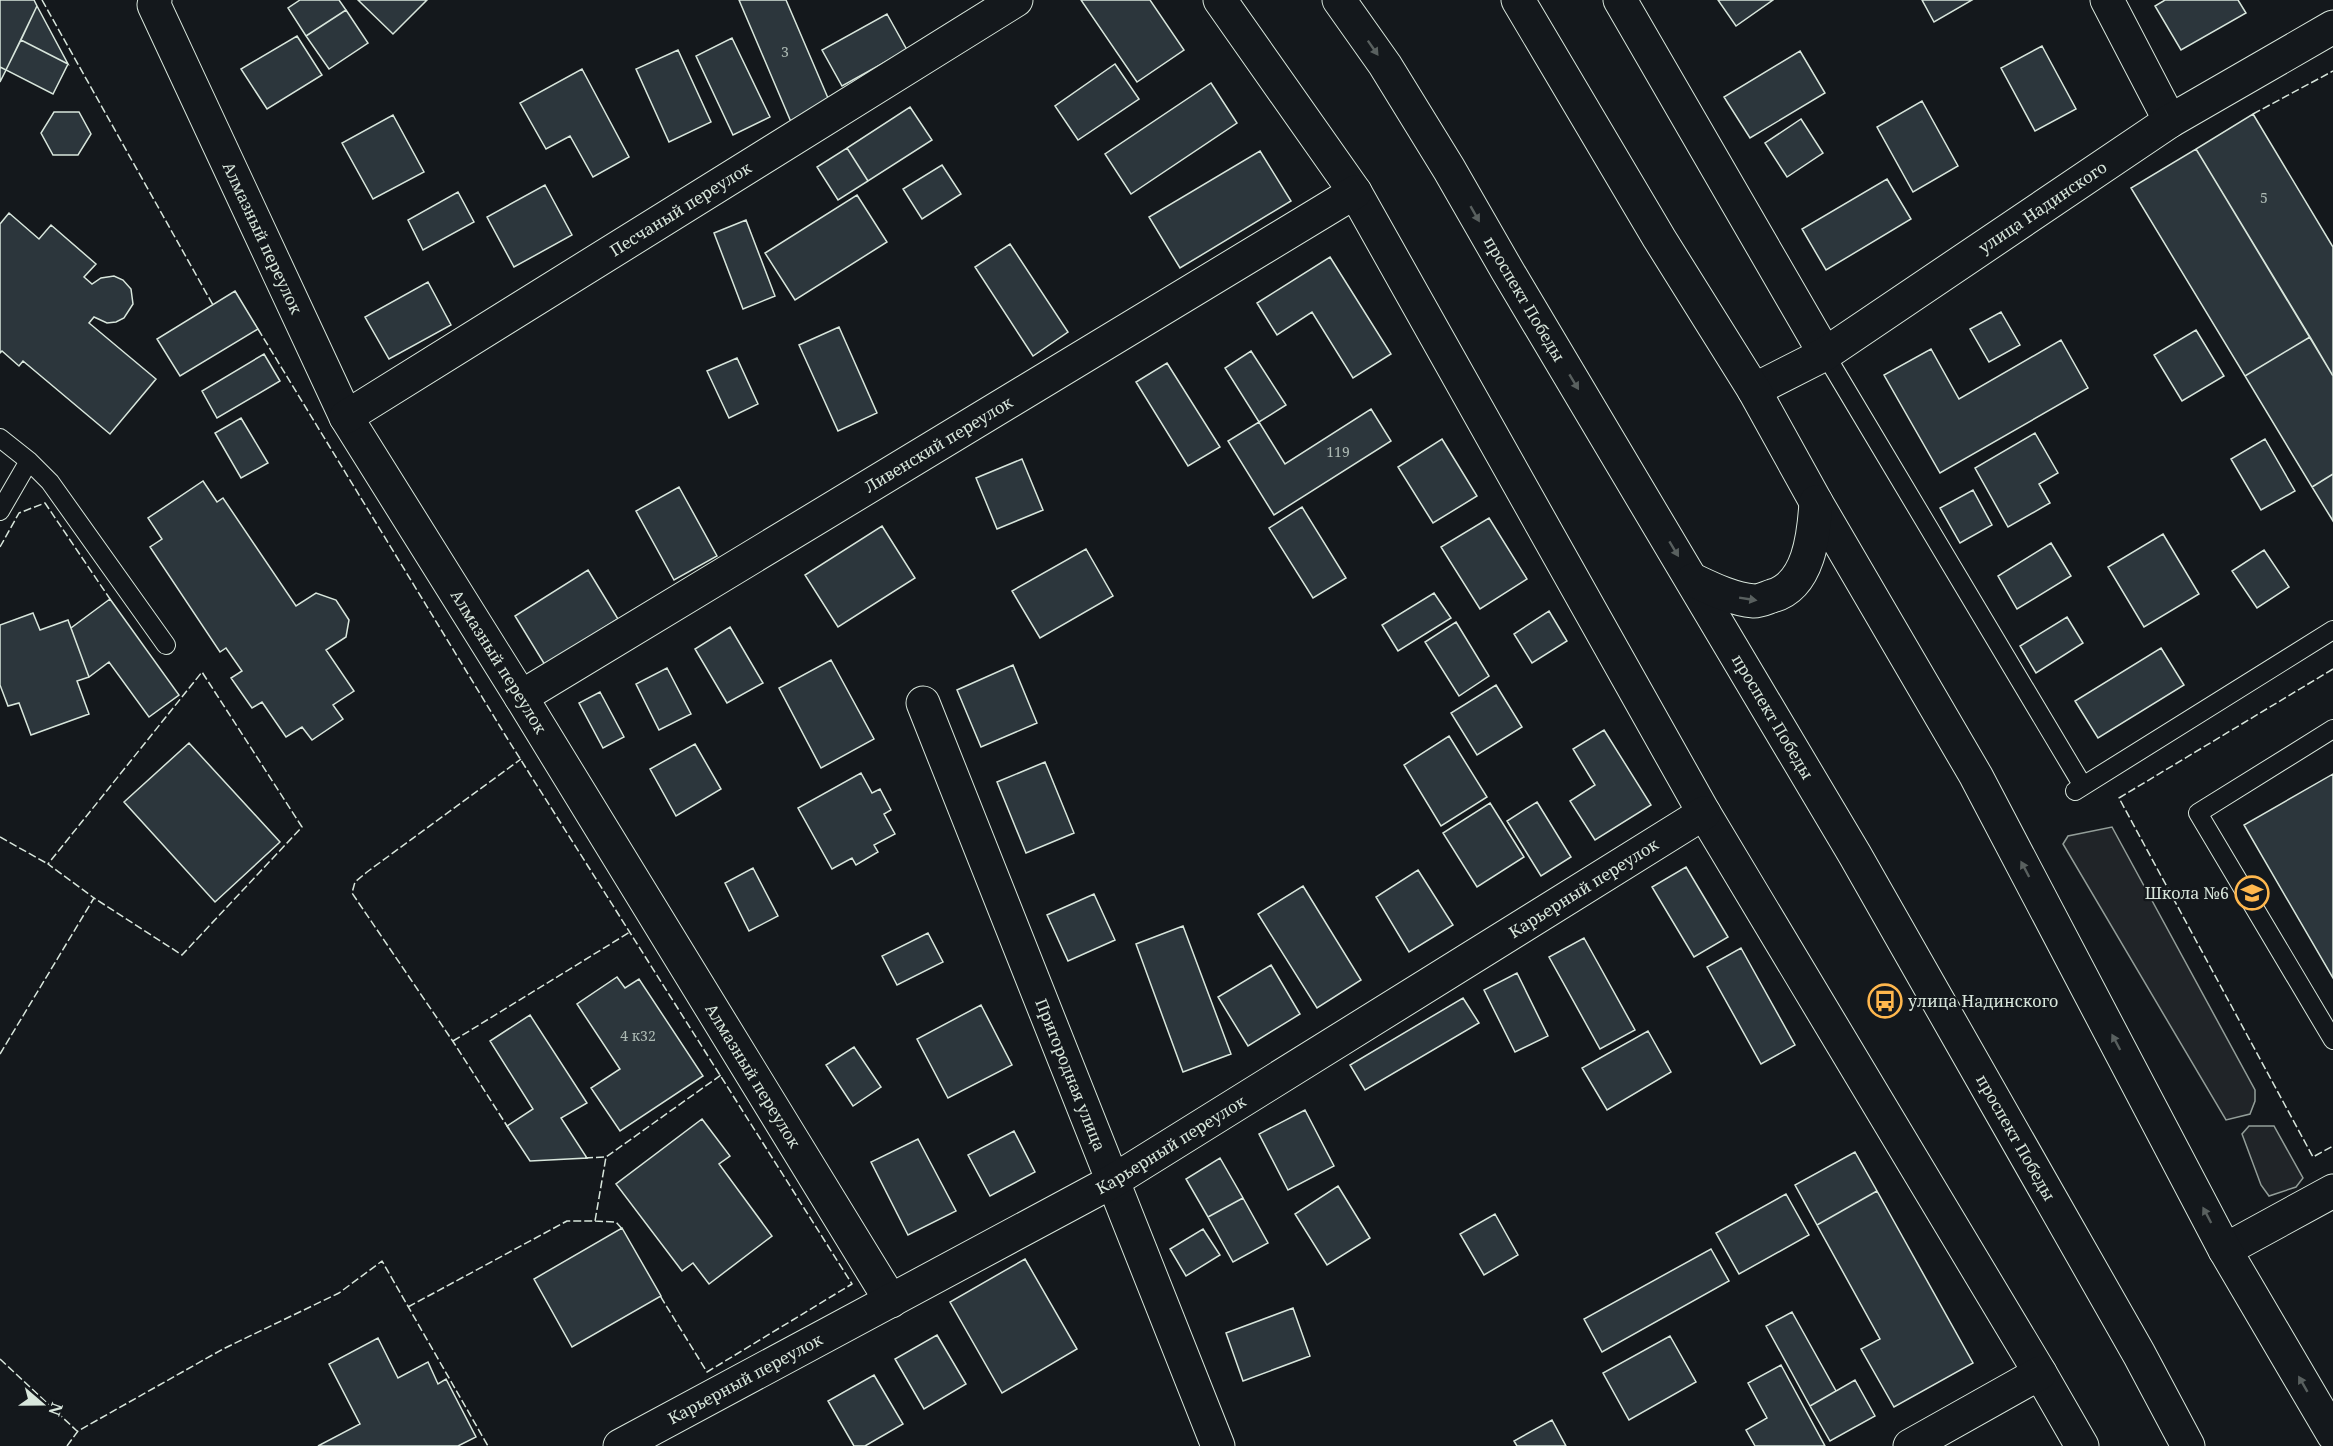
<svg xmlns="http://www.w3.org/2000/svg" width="2333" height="1446" font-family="'Noto Serif',serif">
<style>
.green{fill:#202428;stroke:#939e99;stroke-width:1.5}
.building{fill:#2c363c;stroke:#d8e6dc;stroke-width:1.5}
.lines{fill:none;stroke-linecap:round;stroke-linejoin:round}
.service-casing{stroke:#d8e6dc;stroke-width:20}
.minor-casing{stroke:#d8e6dc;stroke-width:35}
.primary-casing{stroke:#d8e6dc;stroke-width:35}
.service{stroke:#14181c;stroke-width:18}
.minor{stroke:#14181c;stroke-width:33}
.primary{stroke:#14181c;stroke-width:33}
.fence{stroke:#d8e6dc;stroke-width:1.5;stroke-dasharray:8 3;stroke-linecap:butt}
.oneway{fill:#59605f}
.labels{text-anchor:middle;stroke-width:4.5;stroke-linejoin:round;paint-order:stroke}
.number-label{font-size:14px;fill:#adbab4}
.street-label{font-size:16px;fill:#d8e6dc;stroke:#14181c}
.poi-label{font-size:16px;fill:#d8e6dc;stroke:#14181c;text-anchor:end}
</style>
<rect width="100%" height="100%" fill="#14181c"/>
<!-- green -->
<path class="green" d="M2112,827L2255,1090V1101L2250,1114L2226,1120L2063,844L2068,836Z
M2249,1126H2274L2303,1178L2296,1187L2269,1196L2261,1185L2242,1134Z"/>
<!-- building -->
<path class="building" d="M0,0H34L37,6L6,70L0,67Z
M300,0H339L346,10L306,36L288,8Z
M358,0H427L393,34Z
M739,0H786L831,105L791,122Z
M1081,0H1150L1184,50L1137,82Z
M1718,0H1773L1736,26Z
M1922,0H1972L1934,22Z
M2165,0H2238L2246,13L2181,50L2155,6Z
M37,6L68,64L21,40Z
M346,10L368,43L329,69L306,36Z
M887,14L907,50L842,86L822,50Z
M297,36L322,75L267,109L241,69Z
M732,38L770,117L733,135L696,56Z
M21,40L68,64L53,94L6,70Z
M2042,46L2076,109L2035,131L2001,68Z
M678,50L711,122L669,142L636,69Z
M1800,51L1825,93L1750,138L1724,97Z
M1115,64L1139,99L1078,140L1055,106Z
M0,67L6,70L0,82Z
M582,69L629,157L593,177L570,136L546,149L520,103Z
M1211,83L1237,123L1131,194L1105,154Z
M1922,101L1958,166L1913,192L1877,127Z
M910,107L932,140L868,181L847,148Z
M54,112H79L91,134L78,155H53L41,133Z
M2253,114L2333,247V376L2196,149Z
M393,115L424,172L373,199L342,143Z
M1801,119L1823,153L1787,177L1765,143Z
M847,148L868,181L838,200L817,167Z
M2196,149L2310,337L2245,376L2131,188Z
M1260,151L1291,201L1180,268L1149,217Z
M942,165L961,194L922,219L903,189Z
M1887,179L1911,219L1826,270L1802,229Z
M545,185L572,235L514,267L487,217Z
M458,192L474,222L423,250L408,220Z
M857,195L887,242L795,300L765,253Z
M9,213L39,239L51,225L96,264L84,277L92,284L101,278L114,276L123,280L131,289L133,304L124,318L116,322L107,323L94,317L89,323L156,379L110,434L23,361L19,366L2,351L0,353V224Z
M746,220L775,296L743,309L714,233Z
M1010,244L1068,332L1033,356L975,267Z
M1330,257L1391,354L1353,378L1312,312L1277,335L1257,303Z
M428,282L451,325L389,359L365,317Z
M235,291L258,329L180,376L157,339Z
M2001,312L2020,345L1989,362L1970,329Z
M839,327L877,413L838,431L799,345Z
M2196,330L2224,376L2182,401L2154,355Z
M2310,337L2333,376V474L2312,487L2245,376Z
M2061,340L2088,388L1940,473L1884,375L1931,349L1959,399Z
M1251,351L1286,405L1259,422L1225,368Z
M264,354L280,381L217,418L202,391Z
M737,358L758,404L729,418L707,371Z
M1167,363L1220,447L1188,466L1136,382Z
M1371,409L1391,441L1274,515L1228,441L1259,422L1285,464Z
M241,418L268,463L241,478L215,433Z
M2035,433L2058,473L2039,484L2050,503L2008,527L1975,468Z
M1442,439L1477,496L1433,523L1398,467Z
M2265,439L2295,491L2261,510L2231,459Z
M1022,459L1043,510L997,529L976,478Z
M2333,474V521L2312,487Z
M203,481L217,502L223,498L296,606L316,593L336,600L349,620L346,637L326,650L354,691L333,705L343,719L312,740L302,727L286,737L262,702L252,708L231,678L242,671L226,648L220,652L150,547L162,539L148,518Z
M679,487L717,556L674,580L636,511Z
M1973,490L1992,525L1960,543L1940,508Z
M1302,507L1346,578L1313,598L1269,528Z
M1489,518L1527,579L1480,609L1441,547Z
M882,526L915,578L838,627L805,575Z
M2163,534L2199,594L2144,627L2108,567Z
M2051,543L2071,576L2017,609L1998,576Z
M1086,549L1113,596L1040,638L1012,591Z
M2264,550L2289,587L2257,608L2232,571Z
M588,570L618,619L545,665L515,616Z
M1434,593L1451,618L1398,651L1382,625Z
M110,599L179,695L149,717L109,662L89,677L71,628Z
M1549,611L1567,641L1532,663L1514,634Z
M33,613L40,630L68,620L89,677L77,681L89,714L31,735L19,703L8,706L0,685V625Z
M2067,617L2083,643L2036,673L2020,646Z
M1456,622L1489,676L1459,696L1425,642Z
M730,627L763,683L727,703L695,649Z
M2161,648L2184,685L2098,738L2075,701Z
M831,660L874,739L821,768L779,688Z
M1013,665L1037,723L981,747L957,690Z
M667,668L691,714L659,730L636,684Z
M1496,685L1522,727L1477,755L1451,713Z
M600,692L624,737L603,748L579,703Z
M1604,730L1651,805L1595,840L1570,801L1595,785L1573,749Z
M1449,736L1487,797L1441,826L1404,765Z
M189,743L280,842L215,902L124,802Z
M695,744L721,789L676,816L650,769Z
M1045,762L1074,833L1026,853L997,782Z
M861,773L872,793L880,789L891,810L884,814L895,834L874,845L878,852L856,865L852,858L832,869L798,808Z
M2333,774V978L2244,825Z
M1537,802L1571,857L1541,876L1507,821Z
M1490,803L1524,857L1477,887L1443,833Z
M1686,867L1728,937L1694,957L1652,887Z
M753,868L778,916L749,931L725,883Z
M1418,870L1453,925L1409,952L1376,897Z
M1303,886L1361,980L1317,1008L1258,914Z
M1094,894L1115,940L1068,961L1047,915Z
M1183,926L1231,1054L1183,1072L1136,944Z
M928,933L943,962L897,985L882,956Z
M1584,938L1635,1030L1600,1049L1549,957Z
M1741,948L1795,1045L1761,1064L1707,967Z
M1271,965L1300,1014L1248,1046L1218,997Z
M1517,973L1548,1036L1515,1052L1484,990Z
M617,977L625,988L639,979L703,1076L620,1131L591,1088L620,1069L577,1004Z
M1463,998L1479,1023L1365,1090L1350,1065Z
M981,1005L1012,1065L948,1098L917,1039Z
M530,1015L587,1103L561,1118L587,1158L530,1161L507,1126L533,1109L490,1041Z
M1648,1031L1671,1072L1607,1110L1582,1068Z
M854,1047L881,1087L853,1106L826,1065Z
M1305,1110L1334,1166L1288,1190L1259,1134Z
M702,1119L730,1156L719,1164L772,1236L709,1284L693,1263L682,1271L616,1184Z
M1014,1131L1035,1172L990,1196L968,1155Z
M918,1139L956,1211L908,1235L871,1162Z
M1855,1152L1877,1191L1817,1225L1795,1185Z
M1220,1158L1243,1198L1208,1217L1186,1179Z
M1338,1186L1370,1238L1327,1265L1295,1214Z
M1877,1191L1973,1363L1894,1407L1861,1349L1880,1339L1817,1225Z
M1786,1194L1809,1235L1739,1274L1716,1233Z
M1243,1198L1268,1243L1233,1262L1208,1217Z
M1495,1214L1518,1255L1484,1275L1460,1234Z
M622,1228L661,1296L572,1347L534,1279Z
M1203,1229L1220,1255L1186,1276L1170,1249Z
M1711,1249L1729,1281L1602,1352L1584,1319Z
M1025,1259L1077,1349L1002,1393L950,1302Z
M1293,1308L1310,1356L1243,1381L1226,1333Z
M1792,1312L1836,1391L1810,1406L1766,1326Z
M937,1335L966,1384L924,1409L895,1359Z
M1670,1336L1696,1382L1629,1420L1603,1373Z
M378,1338L398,1378L428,1362L438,1384L446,1379L476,1437L458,1446H318L360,1424L329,1364Z
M1781,1365L1825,1446H1755L1746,1430L1767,1418L1748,1383Z
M874,1375L903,1424L865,1446H854L828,1401Z
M1855,1380L1875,1416L1830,1441L1810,1406Z
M1552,1420L1566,1446H1517L1514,1441Z"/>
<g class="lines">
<defs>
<path id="service" d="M1825,354L2083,786
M0,438L29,461L50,482L166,645
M0,511L29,461
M2333,729L2198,813L2333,1040
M2075,791L2333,630"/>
<g id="minor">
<path id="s1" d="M155,0L154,5L346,417L521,697L891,1301"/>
<path d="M1220,0L1355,192L1704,813L2040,1373L2082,1446"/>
<path d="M1620,0L1825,354"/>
<path d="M2107,0L2170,121"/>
<path id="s2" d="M1754,390L1825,354L2170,121L2333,27"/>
<path id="s3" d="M346,417L1016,0"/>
<path id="s4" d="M521,697L1355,192"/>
<path id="s5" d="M923,703L1218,1446"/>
<path d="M2225,1250L2333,1191"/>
<path id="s6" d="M620,1446L1113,1181L1704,813"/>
<path d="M1910,1446L2040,1373"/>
</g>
<g id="primary">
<path id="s7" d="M1339,0L1385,65L1449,169L1507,270L1855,855L2139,1354L2188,1446"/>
<path d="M1518,0L1659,238L1754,390L1816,502L1976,776L2225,1250L2333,1434"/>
<path d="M1693,580C1712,589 1732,599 1754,601C1760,601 1766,598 1772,596C1809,586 1814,535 1816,502"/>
</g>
</defs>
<!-- service casing -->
<use href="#service" class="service-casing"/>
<!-- minor casing -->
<use href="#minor" class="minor-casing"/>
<!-- primary casing -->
<use href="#primary" class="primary-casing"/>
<!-- service -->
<use href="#service" class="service"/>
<!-- minor -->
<use href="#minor" class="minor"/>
<!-- primary -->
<use href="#primary" class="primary"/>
<!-- fence -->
<path class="fence" d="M42,0L213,305
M2253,114L2333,71
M258,329L507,738L852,1284L707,1372L659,1294
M0,547L19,513L45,503L110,599
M2333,669L2119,798L2313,1157L2333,1146
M0,837L48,864
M453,1041L630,932
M0,1054L94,898L182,955L302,827L202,672L48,864L94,898
M509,1129L454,1043L352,893L355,882L367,872L521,759
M585,1158L606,1157L721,1075
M595,1221L616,1222L624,1231
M408,1307L567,1221H595L606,1157
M0,1359L77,1431
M67,1446L78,1431L223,1349L339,1293L382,1261L488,1446"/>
</g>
<!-- one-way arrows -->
<defs><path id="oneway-solid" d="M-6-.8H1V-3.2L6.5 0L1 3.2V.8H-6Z" transform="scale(1.5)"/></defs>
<g class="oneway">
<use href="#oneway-solid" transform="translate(1373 48) rotate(55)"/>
<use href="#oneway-solid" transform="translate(1475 214) rotate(60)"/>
<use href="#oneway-solid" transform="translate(1574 382) rotate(59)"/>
<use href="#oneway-solid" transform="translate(1674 549) rotate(59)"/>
<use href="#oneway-solid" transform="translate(1748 599) rotate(9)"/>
<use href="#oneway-solid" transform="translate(2025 869) rotate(-118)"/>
<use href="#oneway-solid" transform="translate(2116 1042) rotate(-118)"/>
<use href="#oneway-solid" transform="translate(2207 1215) rotate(-118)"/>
<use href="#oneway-solid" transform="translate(2303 1384) rotate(-120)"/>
</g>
<!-- icons -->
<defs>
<symbol id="school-ring" viewBox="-11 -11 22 22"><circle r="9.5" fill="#14181c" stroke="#ffb74d" stroke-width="1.5"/><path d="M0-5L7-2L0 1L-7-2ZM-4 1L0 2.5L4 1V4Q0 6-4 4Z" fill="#ffb74d"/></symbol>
<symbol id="bus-ring" viewBox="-11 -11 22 22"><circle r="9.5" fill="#14181c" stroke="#ffb74d" stroke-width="1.5"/><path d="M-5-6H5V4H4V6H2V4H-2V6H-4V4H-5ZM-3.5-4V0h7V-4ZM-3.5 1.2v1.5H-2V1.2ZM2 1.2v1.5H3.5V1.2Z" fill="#ffb74d"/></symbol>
</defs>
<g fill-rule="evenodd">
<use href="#school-ring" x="2233" y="874" width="38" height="38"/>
<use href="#bus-ring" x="1866" y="982" width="38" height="38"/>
</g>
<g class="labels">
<!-- number labels -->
<g class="number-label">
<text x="785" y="57">3</text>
<text x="2264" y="203">5</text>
<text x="1338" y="457">119</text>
<text x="638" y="1041">4 к32</text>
</g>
<!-- street labels -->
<g class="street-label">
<text dy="6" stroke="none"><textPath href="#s2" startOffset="342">улица Надинского</textPath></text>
<text dy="6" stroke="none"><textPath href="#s3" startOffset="394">Песчаный переулок</textPath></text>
<text dy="6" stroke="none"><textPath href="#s1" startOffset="262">Алмазный переулок</textPath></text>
<text dy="6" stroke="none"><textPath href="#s7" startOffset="352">проспект Победы</textPath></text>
<text dy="6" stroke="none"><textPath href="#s4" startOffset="488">Ливенский переулок</textPath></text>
<text dy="6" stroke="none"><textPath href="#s1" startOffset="748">Алмазный переулок</textPath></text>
<text dy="6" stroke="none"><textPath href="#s7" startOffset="838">проспект Победы</textPath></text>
<text dy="6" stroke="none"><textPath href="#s6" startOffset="1114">Карьерный переулок</textPath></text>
<text dy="6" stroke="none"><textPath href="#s5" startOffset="400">Пригородная улица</textPath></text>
<text dy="6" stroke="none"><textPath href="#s1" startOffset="1234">Алмазный переулок</textPath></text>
<text dy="6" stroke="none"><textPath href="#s7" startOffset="1324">проспект Победы</textPath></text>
<text dy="6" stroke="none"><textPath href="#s6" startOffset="628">Карьерный переулок</textPath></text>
<text dy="6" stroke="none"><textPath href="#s6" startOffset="142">Карьерный переулок</textPath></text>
</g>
<!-- poi labels -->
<g class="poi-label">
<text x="2229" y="899">Школа №6</text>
<text x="1908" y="1007" text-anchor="start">улица Надинского</text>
</g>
</g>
<!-- north arrow -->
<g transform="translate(42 1404) rotate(110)" stroke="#14181c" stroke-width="4.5" paint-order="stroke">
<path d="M0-4.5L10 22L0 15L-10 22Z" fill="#d8e6dc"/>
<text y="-9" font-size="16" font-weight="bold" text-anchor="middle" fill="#d8e6dc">N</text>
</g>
</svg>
